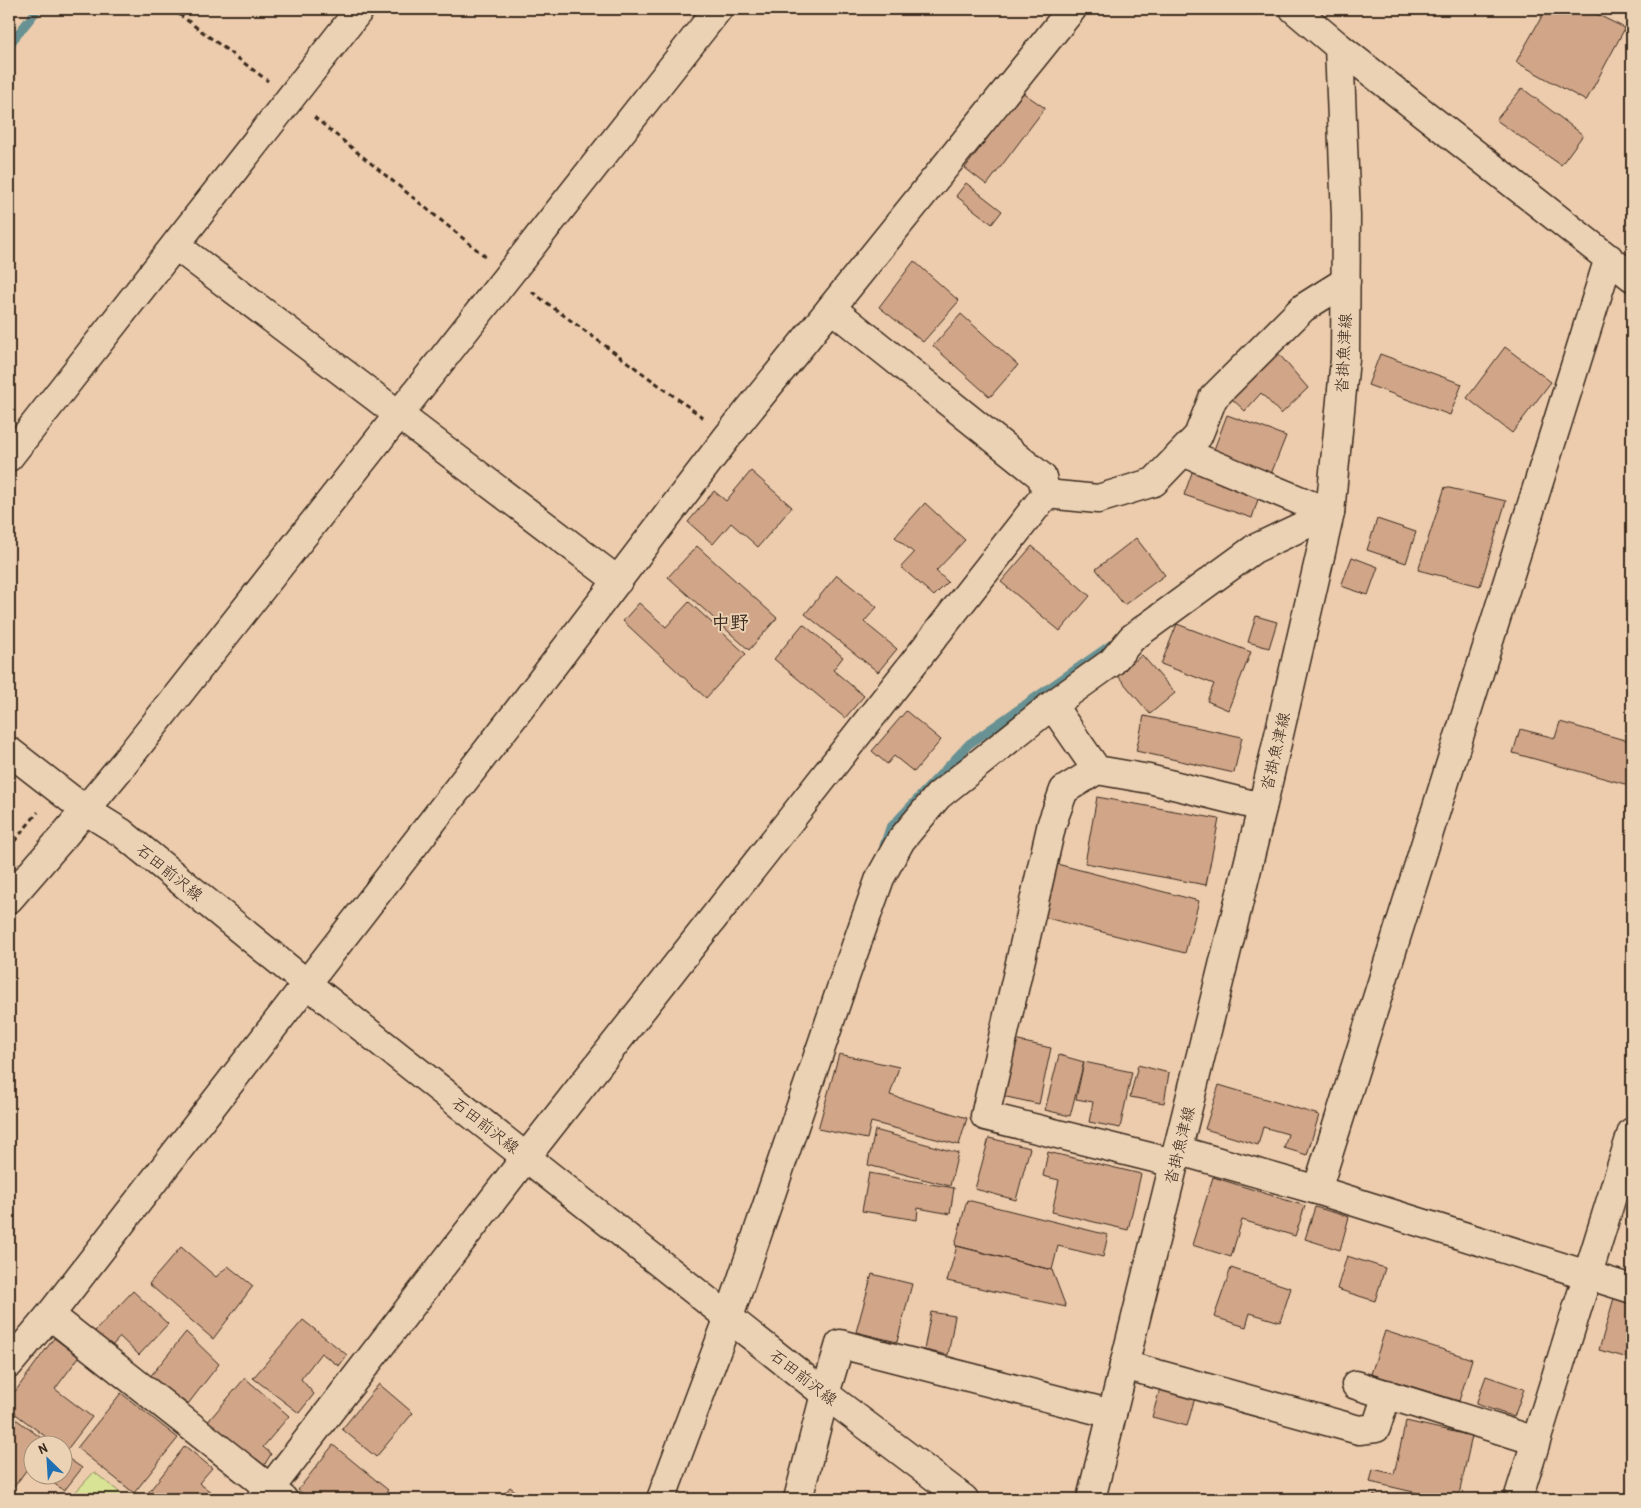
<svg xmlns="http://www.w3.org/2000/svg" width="1641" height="1508" font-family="'Patrick Hand','Klee One',sans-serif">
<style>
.green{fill:#d8e396;stroke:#8a865a}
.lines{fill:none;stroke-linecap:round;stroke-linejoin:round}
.stream{stroke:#679193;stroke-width:9}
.building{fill:#d0a588;stroke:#3b2a1e}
.minor-casing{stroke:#3b2a1e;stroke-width:31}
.major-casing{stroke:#3b2a1e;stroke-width:31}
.path{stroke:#3b2a1e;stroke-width:3;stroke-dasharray:5 4;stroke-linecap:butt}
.minor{stroke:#ecd2b4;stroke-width:28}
.major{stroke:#ecd2b4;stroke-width:28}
.labels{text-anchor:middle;stroke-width:4;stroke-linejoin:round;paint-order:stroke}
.street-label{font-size:16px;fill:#3b2a1e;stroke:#ecd2b4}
.quarter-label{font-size:19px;font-weight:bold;fill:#3b2a1e;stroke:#ecd2b4}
</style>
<rect width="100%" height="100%" fill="#ecccad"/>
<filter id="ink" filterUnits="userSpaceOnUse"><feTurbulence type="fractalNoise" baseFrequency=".02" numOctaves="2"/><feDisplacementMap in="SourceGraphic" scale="10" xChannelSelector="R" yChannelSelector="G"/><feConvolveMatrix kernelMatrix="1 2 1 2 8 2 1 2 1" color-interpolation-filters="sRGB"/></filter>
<g filter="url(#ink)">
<!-- green -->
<path class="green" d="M94,1472L128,1499H69Z"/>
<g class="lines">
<!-- stream -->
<path class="stream" d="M9,45L38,9
M884,846L890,828L969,744L1115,642"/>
</g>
<!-- building -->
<path class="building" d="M1546,9H1586L1625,28L1586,101L1516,62Z
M1522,88L1583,135L1561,165L1496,120Z
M1022,92L1045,108L987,185L965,168Z
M966,183L1002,211L992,224L956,196Z
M914,261L959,301L923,342L879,307Z
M961,314L1018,365L990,397L933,346Z
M1505,347L1551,382L1512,433L1467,398Z
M1278,353L1308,388L1281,414L1261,393L1245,411L1231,398Z
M1380,354L1462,384L1450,415L1368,385Z
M1227,415L1286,436L1271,474L1213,452Z
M1194,467L1261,490L1252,518L1184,495Z
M751,471L792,507L758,547L731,523L713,544L688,522L714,491L726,501Z
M1445,487L1506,501L1480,586L1418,570Z
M925,503L965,540L936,571L948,582L934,596L901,567L914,553L895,537Z
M1377,519L1416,532L1406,563L1367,550Z
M1136,538L1165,575L1124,605L1096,569Z
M697,546L777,618L749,650L668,577Z
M1032,546L1090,596L1060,631L1001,582Z
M1352,557L1378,567L1368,595L1341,586Z
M837,575L877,607L864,622L897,649L878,672L805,614Z
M689,602L746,654L706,698L623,621L639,603L666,627Z
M1256,616L1277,622L1269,648L1248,642Z
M803,624L843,657L833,670L864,696L845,718L774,659Z
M1177,624L1251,652L1228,710L1207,701L1214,684L1161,664Z
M1142,655L1175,693L1150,714L1117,675Z
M906,711L941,740L914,772L894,756L887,764L872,751Z
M1144,716L1242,737L1234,773L1136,751Z
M1560,722L1632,742V786L1513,753L1520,729L1555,738Z
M1097,797L1219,819L1206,885L1085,863Z
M1057,864L1199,901L1185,953L1043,917Z
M1014,1040L1051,1048L1039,1104L1002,1096Z
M839,1054L899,1067L890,1095L967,1118L959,1145L871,1122L867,1139L818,1129Z
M1059,1055L1084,1062L1070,1116L1045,1110Z
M1084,1062L1132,1072L1120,1128L1089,1122L1093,1102L1076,1099Z
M1138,1065L1169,1073L1164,1103L1130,1097Z
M1219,1085L1319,1115L1307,1155L1284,1148L1288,1134L1263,1127L1258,1145L1205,1129Z
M875,1130L958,1153L950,1186L868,1165Z
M989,1138L1030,1148L1016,1200L975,1189Z
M1048,1152L1141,1174L1128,1230L1052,1212L1059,1180L1043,1176Z
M869,1173L954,1188L950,1214L918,1208L917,1220L862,1211Z
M1213,1177L1305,1206L1295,1236L1242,1220L1231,1257L1192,1245Z
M967,1200L1108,1235L1103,1257L1058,1246L1052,1270L957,1246L955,1245Z
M1315,1207L1349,1217L1340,1250L1305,1239Z
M957,1246L1052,1270L1066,1307L947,1281Z
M181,1247L216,1277L228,1266L253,1286L213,1339L149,1284Z
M1347,1256L1385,1268L1375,1301L1337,1289Z
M1231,1268L1291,1288L1280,1322L1250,1313L1246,1327L1214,1317Z
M872,1274L912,1284L897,1342L856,1332Z
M133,1291L168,1324L139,1355L120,1337L112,1346L94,1332Z
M1614,1298L1632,1303V1359L1599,1350Z
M931,1312L955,1316L948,1355L924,1350Z
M303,1320L347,1355L339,1366L321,1353L301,1379L314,1394L299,1413L253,1378Z
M1385,1331L1472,1359L1459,1401L1371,1374Z
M186,1332L219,1364L188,1404L149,1378Z
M54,1338L79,1357L55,1389L92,1417L66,1451L62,1449V1446H58L9,1409V1400Z
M1486,1376L1524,1389L1514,1417L1476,1404Z
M245,1378L289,1416L263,1447L271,1454L262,1469L205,1425Z
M379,1384L413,1413L376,1457L342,1429Z
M1161,1385L1196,1394L1187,1426L1152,1417Z
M121,1393L178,1438L134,1493L77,1448Z
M9,1414L52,1446H32V1467L30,1465L14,1487L9,1483Z
M1406,1421L1472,1436L1458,1499H1444L1370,1482L1373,1469L1394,1474Z
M333,1445L388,1490L380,1499H310L298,1490Z
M185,1446L212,1468L199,1483L220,1499H145L144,1498Z
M62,1454L82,1468L64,1491L44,1476H62Z
M510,1487L526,1499H500Z
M1374,1495L1388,1499H1372Z"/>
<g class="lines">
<defs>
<path id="minor" d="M1339,47L1632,277
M175,245L618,581
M831,308L1042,477L1046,494
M1183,452L1330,513
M9,457L360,9
M1097,770L1064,790L1052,823L985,1116L1174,1163
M1262,807L1149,779L1097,770L1052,705L1112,662L1132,638L1254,549L1330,513
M9,899L62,838L125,762L718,9
M1177,1150L1317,1190L1609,258
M1317,1190L1632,1289
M50,1315L283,1499
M9,1364L50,1315L528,698L728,436L1072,9
M1124,1365L1359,1430L1376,1428L1387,1394
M1356,1385L1536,1441
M262,1499L526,1157L1046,494L1098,499L1154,482L1198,436L1213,398L1303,308L1346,281
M661,1499L729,1317L846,974L880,878L901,840L938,796L1052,705
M798,1499L825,1394L840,1344L1112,1414
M1518,1499L1632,1132"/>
<path id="major" d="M9,751L85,810L122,833L306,983L825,1394L964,1499
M1091,1499L1263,804L1330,513L1345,359L1346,216L1339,47L1294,9"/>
</defs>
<!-- minor casing -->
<use href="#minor" class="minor-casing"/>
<!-- major casing -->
<use href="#major" class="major-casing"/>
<!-- path -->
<path class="path" d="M172,9L268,81
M314,117L486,257
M532,292L705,419
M9,848L38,812"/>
<!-- minor -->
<use href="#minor" class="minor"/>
<!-- major -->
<use href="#major" class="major"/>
</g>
</g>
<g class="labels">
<!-- street labels -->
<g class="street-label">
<text transform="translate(1343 353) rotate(-87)" y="6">沓掛魚津線</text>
<text transform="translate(1275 751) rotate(-77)" y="6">沓掛魚津線</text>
<text transform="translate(170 872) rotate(39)" y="6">石田前沢線</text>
<text transform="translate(486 1125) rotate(38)" y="6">石田前沢線</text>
<text transform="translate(1179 1145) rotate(-76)" y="6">沓掛魚津線</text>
<text transform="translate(804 1377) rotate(38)" y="6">石田前沢線</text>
</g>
<!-- quarter labels -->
<g class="quarter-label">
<text x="730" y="629">中野</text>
</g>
</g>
<!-- margin -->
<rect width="1641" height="1508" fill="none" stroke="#ecd2b4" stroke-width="30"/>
<rect x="15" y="15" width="1611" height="1478" fill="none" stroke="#3b2a1e" stroke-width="2" filter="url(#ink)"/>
<!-- north arrow -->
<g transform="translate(48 1460) rotate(335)"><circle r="24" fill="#ecd2b4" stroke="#a58f78"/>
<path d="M0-4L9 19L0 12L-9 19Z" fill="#1f6fb2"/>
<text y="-8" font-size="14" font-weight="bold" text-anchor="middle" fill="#3b2a1e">N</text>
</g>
</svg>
